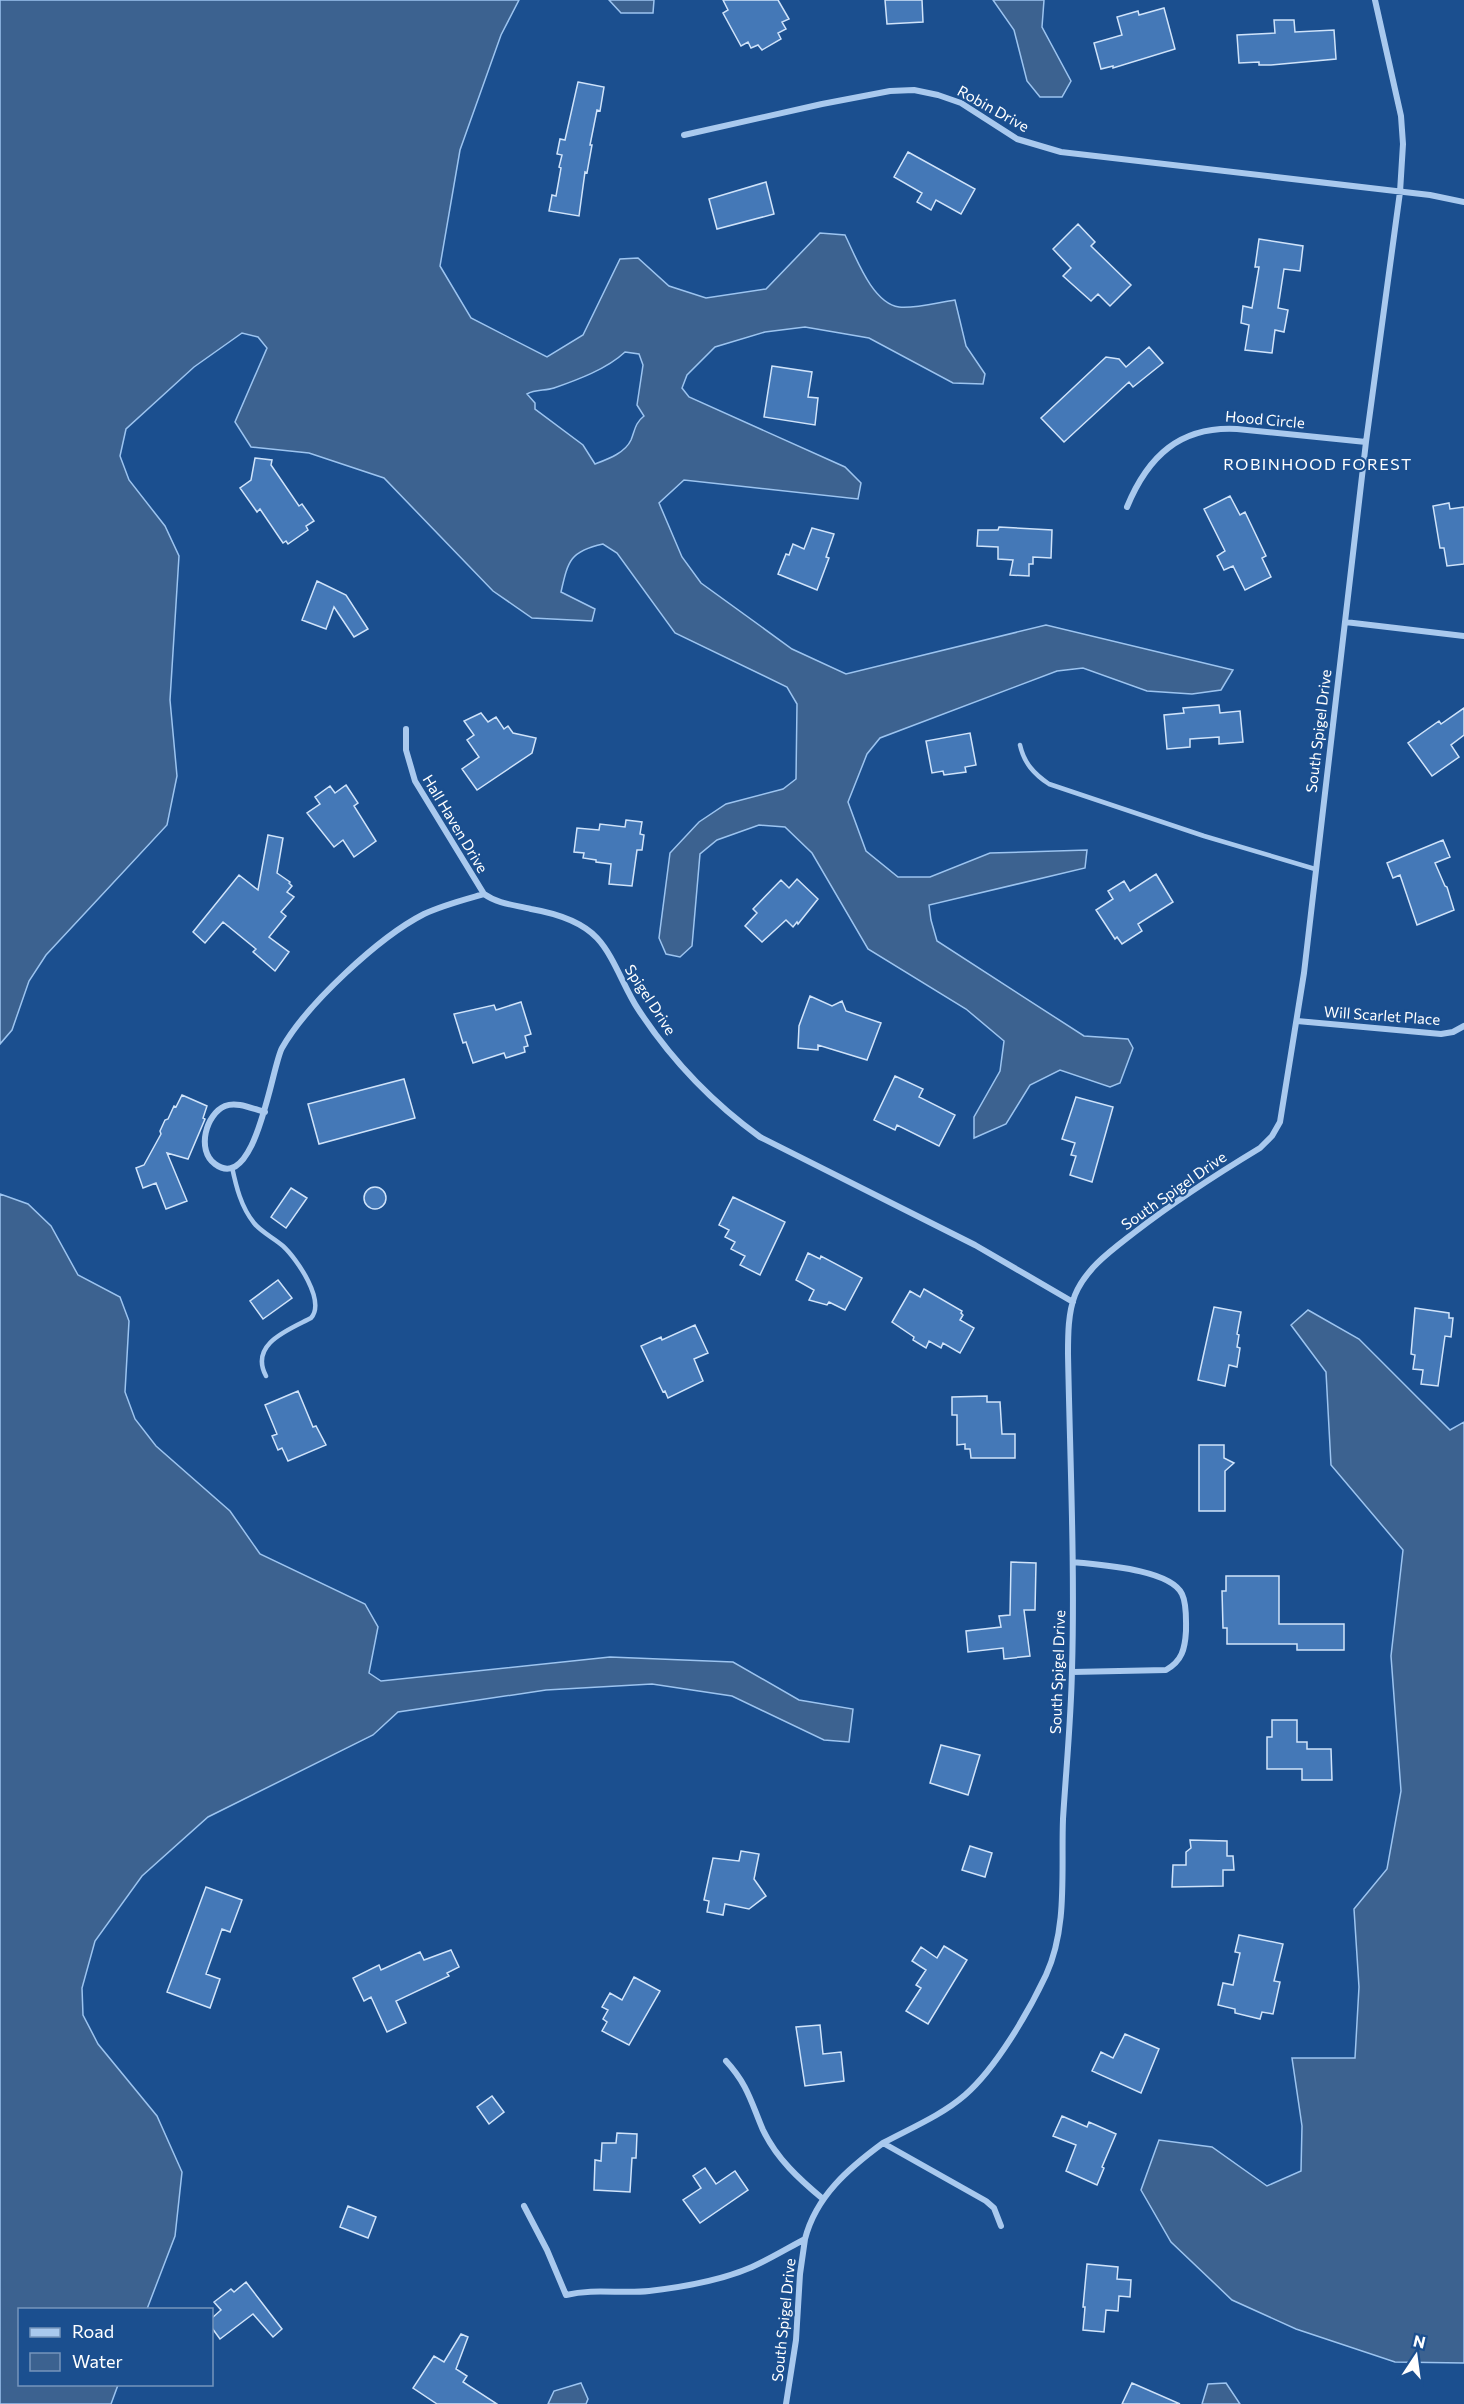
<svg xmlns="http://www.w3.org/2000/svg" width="1464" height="2404" font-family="Commissioner,sans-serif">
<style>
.water{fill:#3c6290;stroke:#9cc4f0;stroke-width:1.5;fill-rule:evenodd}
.building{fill:#4478b7;stroke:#cfe3fa;stroke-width:1.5}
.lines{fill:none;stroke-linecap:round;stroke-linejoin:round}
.service{stroke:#a9c9ee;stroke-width:4.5}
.minor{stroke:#a9c9ee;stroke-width:6}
.labels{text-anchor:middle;stroke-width:4.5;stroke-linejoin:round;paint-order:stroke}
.street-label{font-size:15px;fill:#fff;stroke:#1b4f8f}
.neighbourhood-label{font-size:16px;letter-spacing:1.5px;fill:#fff;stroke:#1b4f8f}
</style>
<rect width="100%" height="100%" fill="#1b4f8f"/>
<!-- water -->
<path class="water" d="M0,0H519L501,35L460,150L440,266L471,318L547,357L583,335L620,259L638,258L669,286L706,298L766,289L820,233L845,235C856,257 872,303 899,307C914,309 940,302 955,300L966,346L985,374L983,384L953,383L869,338L805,327L765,332L715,347L687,375L682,388L689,397L845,467L861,483L858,499L684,480L659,503L682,557L701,583L792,649L846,674L1046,625L1233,670L1221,690L1192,694L1147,691L1083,668L1057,671L880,738L867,754L848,802L866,851L898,877H930L990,853L1087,850L1085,868L929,905L931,920L937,941L1084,1036L1128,1039L1133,1048L1120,1083L1110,1087L1060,1070L1030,1085L1006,1124L974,1138V1117L1000,1071L1004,1041L966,1009L868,949L812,853L785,827L759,825L717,840L700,854L692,946L680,957L666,954L659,938L670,853L699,822L726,804L783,789L796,779L797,704L787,687L675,633L617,553L603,544C570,551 568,561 561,592L595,609L592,621L532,618L493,591L384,478L309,453L251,447L235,422L267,348L258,337L242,333L194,367L126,429L120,456L129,480L165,526L179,556L170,700L177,776L167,825L46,955L29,981L12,1030L0,1044ZM625,352L639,354L643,365L637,405L644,416C635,423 635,430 631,440C625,453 608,459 595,464L583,445L535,409V403L527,394C535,389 545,391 554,388C577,380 607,369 625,352Z
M609,0H654L653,13H621Z
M993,0H1044L1042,27L1071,81L1062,97H1040L1027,81L1014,30Z
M0,1194L28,1204L51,1226L78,1275L120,1297L129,1321L125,1392L135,1419L156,1446L230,1511L260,1554L365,1604L378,1627L369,1673L381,1681L610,1657L733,1662L799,1700L853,1709L849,1742L824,1740L732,1696L652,1684L546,1690L398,1712L373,1735L208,1817L142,1876L95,1941L82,1988L83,2015L98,2044L157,2116L182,2172L175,2236L147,2309L20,2310V2384L118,2385L111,2404H0Z
M1308,1310L1359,1339L1450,1430L1464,1422V2363L1395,2362L1296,2329L1232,2300L1171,2242L1141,2190L1159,2140L1212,2147L1267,2186L1301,2171L1302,2126L1292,2058H1355L1359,1987L1354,1909L1387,1869L1401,1791L1391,1656L1403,1550L1331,1465L1326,1372L1291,1325Z
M581,2383L588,2399L586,2404H548L554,2391Z
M1226,2383L1240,2404H1202L1208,2384Z"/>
<!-- building -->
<path class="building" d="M723,0H778L789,19L782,22L786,29L778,33L781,39L762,50L758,45L751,48L748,42L741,46L723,13L728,10Z
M885,0H922L923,22L887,24Z
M1164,8L1175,49L1113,68V66L1101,69L1094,43L1122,35L1117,17L1138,11L1139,15Z
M1274,20H1294L1295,32L1334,30L1336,59L1271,65H1259V62L1239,63L1237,35L1275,33Z
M578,82L604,87L600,111L597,110L590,145H592L587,173L585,172L579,216L549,211L552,195L556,196L561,168L559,167L562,155L557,154L560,139L565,140Z
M908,152L975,189L961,214L936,200L931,210L917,202L922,193L894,177Z
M766,182L774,214L717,229L709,199Z
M1078,224L1095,242L1091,246L1131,285L1110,306L1098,294L1091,301L1063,276L1071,268L1053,249Z
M1259,239L1303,246L1300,271L1284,269L1278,308L1288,310L1284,332L1275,330L1272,353L1245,350L1249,325L1241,323L1243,306L1252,308L1259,267H1255Z
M1149,347L1163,363L1133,387L1129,382L1064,442L1041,418L1106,357L1119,359L1126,367Z
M772,366L812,372L808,397L818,398L815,425L764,417Z
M255,458L272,460L271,465L299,506L302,504L314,521L306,526L308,530L288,544L286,541L283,543L260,509L257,512L240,488L251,480Z
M1230,496L1240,515L1245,512L1266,556L1262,558L1271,577L1245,590L1233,566L1224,570L1217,556L1225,551L1204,509Z
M1449,503L1450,509L1464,507V564L1447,566L1444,548H1440L1433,506Z
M999,527L1052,530L1051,558L1033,557V564H1029V576L1010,575L1013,560L998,559V547L977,546L978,530H998Z
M812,528L834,534L826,557L829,558L817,590L778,574L786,554L789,555L793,544L804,549Z
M317,581L346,595L368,629L354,637L334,607L326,629L302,620Z
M1219,705L1220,713L1240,711L1243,742L1219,744V737L1190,739V747L1167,749L1164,715L1184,713L1183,708Z
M1464,708V735L1451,745L1459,757L1432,776L1408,743L1439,721L1441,724Z
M481,713L488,722L496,717L504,729L508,726L513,733L536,738L532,753L477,790L462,769L479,757L467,740L474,735L464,721Z
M970,733L976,765L965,767L966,772L944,775L943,771L932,773L926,741Z
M346,785L358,803L354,806L376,841L354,857L343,840L334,847L307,813L320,804L315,797L330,786L335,793Z
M626,820L642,822L640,834L644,835L642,850H637L632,886L609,884L611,864L596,862V860L583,858L584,853L574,852L577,828L599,830L600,824L625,827Z
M268,835L283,838L277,873L290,882L289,883L292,886L287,892L294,897L281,912L286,916L269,937L289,952L275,971L253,952L256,949L223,922L205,943L193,932L239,875L258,890Z
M1443,840L1450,857L1435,863L1445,886L1447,887L1454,910L1417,925L1400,875L1393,878L1387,863Z
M1156,874L1173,902L1138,924L1142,931L1122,944L1117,937L1115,939L1096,910L1113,899L1108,891L1124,881L1130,891Z
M797,879L818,899L798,924L797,922L793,927L786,920L762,942L745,926L757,913L753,909L781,880L789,888Z
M810,996L832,1006L842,1001L846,1011L881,1023L867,1060L818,1045V1050L798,1048L799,1026Z
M521,1002L531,1034L525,1036L528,1046L524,1047L525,1052L506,1058L504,1053L473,1063L466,1042L463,1043L454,1014L494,1005L496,1010Z
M895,1076L923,1089L919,1097L955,1115L939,1146L897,1125L895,1130L874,1120Z
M404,1079L415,1118L319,1144L308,1104Z
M182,1095L207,1106L203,1118L205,1119L188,1159L167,1153L187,1201L166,1209L156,1183L143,1188L136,1168L144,1165L161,1134L160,1131L165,1120L168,1119L174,1106L176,1107Z
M1076,1097L1113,1107L1092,1182L1070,1175L1076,1156L1071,1155L1075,1143L1062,1139Z
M364 1198a11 11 0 1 1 22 0a11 11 0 1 1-22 0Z
M291,1188L307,1198L286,1228L271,1217Z
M733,1197L785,1222L760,1275L740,1265L745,1256L731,1249L735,1242L725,1237L729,1230L719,1225Z
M808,1253L820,1259L821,1256L862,1278L845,1310L829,1302L827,1305L809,1300L814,1290L796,1280Z
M278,1280L292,1298L263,1319L250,1301Z
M924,1289L962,1311L961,1313L963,1315L960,1320L974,1328L960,1353L943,1343L941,1348L929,1341L926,1348L913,1340L914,1337L892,1322L910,1291L920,1297Z
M1214,1307L1241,1312L1237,1334L1239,1335L1237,1347L1240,1348L1237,1367L1229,1365L1225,1386L1198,1380Z
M1415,1308L1449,1313V1318H1453L1451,1337L1445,1336L1438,1386L1421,1384L1423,1370L1413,1369L1415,1355L1411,1354Z
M695,1325L708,1353L694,1359L703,1381L668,1398L665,1391L663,1392L641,1346L661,1337L662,1340Z
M298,1391L313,1427L316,1426L326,1445L288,1461L282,1448L278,1450L272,1436L277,1434L265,1405Z
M987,1396V1402H1000L1002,1434H1015V1458H971L970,1449H965V1444L957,1445V1415H952V1397Z
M1199,1445H1224V1458L1234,1463L1225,1471V1511H1199Z
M1011,1562L1036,1563L1035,1610H1024L1030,1656L1004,1659L1003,1648L968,1652L966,1631L1001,1627L999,1616L1010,1615Z
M1226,1576H1279V1624H1344V1650H1297V1644H1227V1628H1223L1222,1591H1226Z
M1272,1720H1297V1742H1307V1749H1331L1332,1780H1302V1769H1267V1737H1272Z
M941,1745L980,1755L968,1795L930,1783Z
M1190,1840L1227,1841V1856H1233L1234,1870H1223V1886L1172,1887L1173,1865H1186V1852L1191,1848Z
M970,1846L992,1853L985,1877L962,1870Z
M741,1851L759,1854L754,1879L766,1896L749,1909L725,1904L723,1915L707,1912L709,1901L704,1900L713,1858L739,1861Z
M206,1887L242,1900L230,1932L222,1929L206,1974L220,1979L210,2008L167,1992Z
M1239,1935L1283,1944L1274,1981L1280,1982L1273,2014L1262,2012L1260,2019L1235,2013V2009L1218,2005L1223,1983L1233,1985L1240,1953L1235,1952Z
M944,1946L967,1960L928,2024L906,2011L921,1988L916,1985L926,1970L912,1961L921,1947L937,1958Z
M451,1950L459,1967L447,1973L449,1976L396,2001L406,2023L387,2032L371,1997L364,2001L353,1978L379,1965L381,1970L420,1952L424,1960Z
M634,1977L660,1991L629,2045L602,2031L607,2022L603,2019L608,2010L602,2007L610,1993L622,2000Z
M820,2025L823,2054L841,2052L844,2081L805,2086L796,2027Z
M1125,2034L1159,2049L1141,2093L1092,2071L1101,2052L1113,2058Z
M492,2096L504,2112L489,2124L477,2107Z
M1062,2116L1087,2127L1089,2122L1116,2134L1102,2167L1104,2168L1097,2185L1066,2171L1076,2145L1053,2136Z
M617,2133L637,2134L636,2158H632L630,2192L594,2190L595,2160L601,2161L602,2143H616Z
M705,2168L716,2184L735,2171L748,2190L700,2223L683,2200L701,2188L693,2176Z
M348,2206L376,2217L368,2238L340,2227Z
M1087,2264L1118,2267L1117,2279L1131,2280L1130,2297L1119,2296L1118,2311L1106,2310L1104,2332L1083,2330L1085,2307H1083Z
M246,2282L282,2329L273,2337L253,2314L220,2339L212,2328V2318L221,2310L214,2302L231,2289L234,2292Z
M461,2334L468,2337L456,2369L467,2376L463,2382L497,2404H437L413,2388L434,2356L444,2362Z
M1132,2383L1180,2404H1122Z"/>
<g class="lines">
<!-- service -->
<path class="service" d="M1020,745C1024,763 1034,774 1049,784L1204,836L1315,869
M232,1167C236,1186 241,1207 254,1223C261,1232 274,1238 283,1246C297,1259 326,1301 311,1318C288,1330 249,1344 266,1376"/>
<!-- minor -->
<path class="minor" d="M684,135L822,104L890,91L914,90L938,95L961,103L1017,139L1061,152L1430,195L1464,202
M1127,507C1148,456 1180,426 1237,429L1366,442
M1345,622L1464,636
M406,729V750L415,781L484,894
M1297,1021L1441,1034L1453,1032L1464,1026
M265,1112C253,1109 237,1101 225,1106C206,1114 196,1150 215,1164C256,1195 272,1065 282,1048C307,1004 379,937 424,914C443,905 463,900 484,894C498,904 515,905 531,909C554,913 581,921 597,938C614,956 624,988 638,1009C670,1058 713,1103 760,1137L975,1245L1073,1302
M1072,1672L1166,1670C1182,1661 1185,1649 1186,1631C1186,1620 1187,1604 1182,1594C1170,1569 1099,1565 1073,1562
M726,2061C748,2085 751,2102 763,2130C777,2159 799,2179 823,2199
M883,2143C911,2128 942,2115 965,2095C996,2068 1028,2013 1046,1975C1068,1927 1061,1871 1063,1819C1066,1770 1071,1720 1072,1670C1075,1565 1070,1459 1068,1354C1068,1335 1068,1313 1075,1295C1086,1268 1112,1250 1135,1232C1175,1201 1217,1174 1260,1148L1272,1136L1280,1122L1304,973L1366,442L1400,192L1403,144L1401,116L1375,0
M524,2206L547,2250L566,2295C594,2288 621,2294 649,2291C684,2287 720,2281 752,2267C770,2259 788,2248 805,2239C816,2196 849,2168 883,2143L986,2201L994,2208L1001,2226
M786,2404L796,2340L800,2274L805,2239"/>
</g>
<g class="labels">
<!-- street labels -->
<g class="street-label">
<text transform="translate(993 109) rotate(29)" y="5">Robin Drive</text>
<text transform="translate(1265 420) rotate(5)" y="5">Hood Circle</text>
<text transform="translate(1319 731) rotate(-83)" y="5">South Spigel Drive</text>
<text transform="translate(455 824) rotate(59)" y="5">Hall Haven Drive</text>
<text transform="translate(650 1000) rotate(57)" y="5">Spigel Drive</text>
<text transform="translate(1382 1016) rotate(4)" y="5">Will Scarlet Place</text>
<text transform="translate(1174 1191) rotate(-35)" y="5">South Spigel Drive</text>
<text transform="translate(1058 1672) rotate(-88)" y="5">South Spigel Drive</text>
<text transform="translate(784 2320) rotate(-84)" y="5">South Spigel Drive</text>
</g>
<!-- neighbourhood labels -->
<g class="neighbourhood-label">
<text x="1318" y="470">ROBINHOOD FOREST</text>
</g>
</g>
<!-- legend -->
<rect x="18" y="2308" width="195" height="78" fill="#1b4f8f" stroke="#7695bc" stroke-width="1.5"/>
<rect x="30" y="2328" width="30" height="9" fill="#a9c9ee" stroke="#7695bc" stroke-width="1.5"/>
<text x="72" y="2338" font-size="18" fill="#ffffff">Road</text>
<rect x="30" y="2353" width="30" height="18" fill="#3c6290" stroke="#7695bc" stroke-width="1.5"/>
<text x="72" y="2368" font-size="18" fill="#ffffff">Water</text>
<!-- north arrow -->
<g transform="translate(1416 2356) rotate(13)" stroke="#1b4f8f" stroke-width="4.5" paint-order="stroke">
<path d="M0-4.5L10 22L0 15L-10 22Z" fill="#ffffff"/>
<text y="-9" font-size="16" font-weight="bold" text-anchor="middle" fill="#ffffff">N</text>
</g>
</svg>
